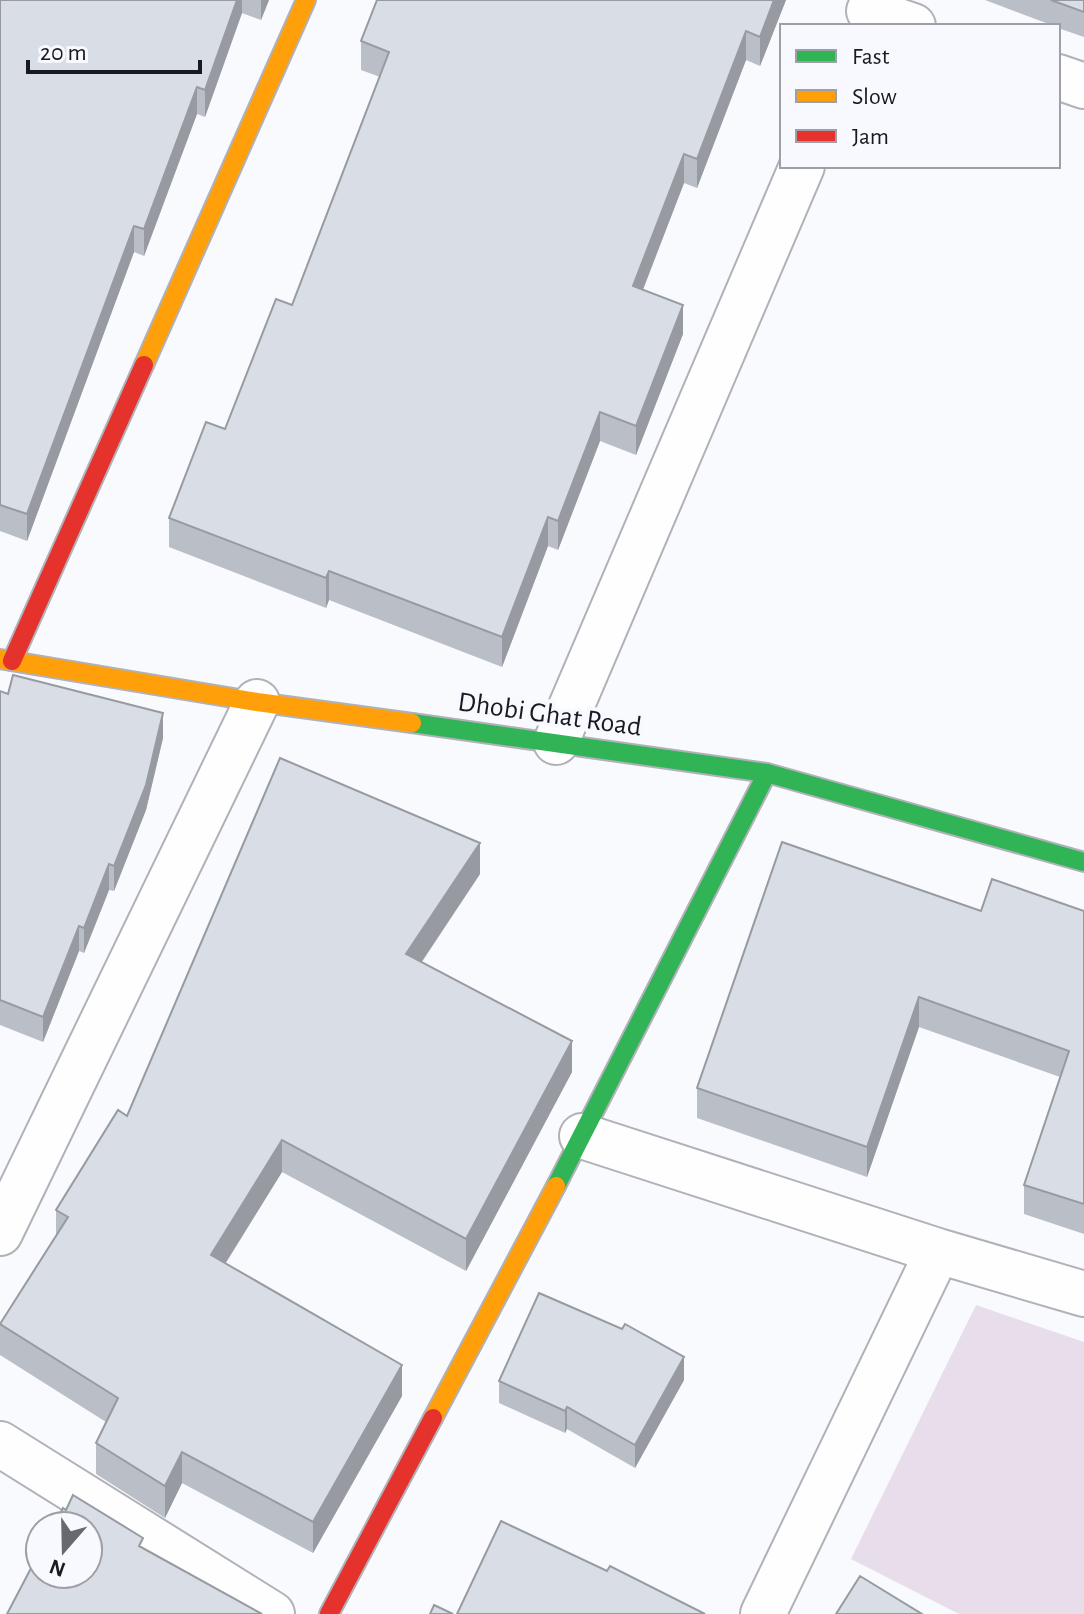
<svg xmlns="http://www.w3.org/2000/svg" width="1084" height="1614" font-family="'Alegreya Sans',sans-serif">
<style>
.green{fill:#e8ddea}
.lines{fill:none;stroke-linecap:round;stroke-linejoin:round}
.street-casing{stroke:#b0b1b9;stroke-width:48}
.fast-casing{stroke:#b0b1b9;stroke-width:22}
.slow-casing{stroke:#b0b1b9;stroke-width:22}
.jam-casing{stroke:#b0b1b9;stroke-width:22}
.street{stroke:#fefeff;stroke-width:44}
.fast{stroke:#30b455;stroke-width:18}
.slow{stroke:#ff9f0a;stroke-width:18}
.jam{stroke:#e5322d;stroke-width:18}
.wall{fill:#babec6}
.shaded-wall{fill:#979ba1}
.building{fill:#d8dde6;stroke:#979ba1;stroke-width:2}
.labels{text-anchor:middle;stroke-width:8;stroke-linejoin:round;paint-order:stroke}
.street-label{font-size:28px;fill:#181923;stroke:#f8f9ff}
</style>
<rect width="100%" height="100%" fill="#f9fafe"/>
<!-- green -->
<path class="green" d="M976,1305L1084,1342V1614H959L851,1559Z"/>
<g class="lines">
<defs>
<path id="street" d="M869,11L913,26
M1058,77L1084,86
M556,742L802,166
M582,1136L938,1251L1084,1294
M0,1233L257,702
M0,1444L272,1614
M763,1614L938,1251"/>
<path id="fast" d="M412,723L767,773L1084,862
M556,1186L767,773"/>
<path id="slow" d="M144,365L306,0
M0,659L257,702L412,723
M433,1418L556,1186"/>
<path id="jam" d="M12,661L144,365
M329,1614L433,1418"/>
</defs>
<!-- street casing -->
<use href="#street" class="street-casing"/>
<!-- fast casing -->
<use href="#fast" class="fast-casing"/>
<!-- slow casing -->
<use href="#slow" class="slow-casing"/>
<!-- jam casing -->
<use href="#jam" class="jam-casing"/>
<!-- street -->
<use href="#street" class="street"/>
<!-- fast -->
<use href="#fast" class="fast"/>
<!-- slow -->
<use href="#slow" class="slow"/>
<!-- jam -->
<use href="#jam" class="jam"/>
</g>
<!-- wall -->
<path class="wall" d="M0,0H269L261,20L242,13L205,117L197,114L144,256L134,252L27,541L0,531Z
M377,0H786L760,66L746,60L697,188L684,183L643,290L683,334L636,455L600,441L558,550L548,546L502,667L329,600L326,608L169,547V518L225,429L292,305L380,77L361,70V41Z
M985,0H1084V37L1058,28V26H1054Z
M0,691L163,738L146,810L114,891L109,890L84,953L79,951L43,1042L0,1025Z
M480,874L422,962L572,1072L466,1271L282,1172L226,1263L402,1396L313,1553L182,1483L165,1518L96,1474V1443L106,1422L0,1355V1323L56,1236V1210L127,1116Z
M981,911H1084V1234L1024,1214V1185L1060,1077L919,1027L867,1177L697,1118V1088Z
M684,1380L635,1468L567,1429L565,1433L499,1403V1381Z"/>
<!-- shaded-wall -->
<path class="shaded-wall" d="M237,0H242V13L205,117V90Z
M261,0H269L261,20Z
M774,0H786L760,66V37Z
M746,31V60L697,188V159Z
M197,87V114L144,256V229Z
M684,154V183L633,315V286Z
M134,226V252L27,541V514Z
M683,305V334L636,455V426Z
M600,412V441L558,550V521Z
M548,517V546L502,667V637Z
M329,571V600L326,608V578Z
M163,713V738L146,810L114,891V866Z
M480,843V874L406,985V954Z
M109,864V890L84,953V928Z
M79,926V951L43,1042V1017Z
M919,997V1027L867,1177V1147Z
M572,1041V1072L466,1271V1239Z
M282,1140V1172L211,1286V1255Z
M684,1357V1380L635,1468V1445Z
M402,1365V1396L313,1553V1522Z
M567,1407V1429L565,1433V1411Z
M182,1452V1483L165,1518V1486Z"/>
<!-- building -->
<path class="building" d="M0,0H237L205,90L197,87L144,229L134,226L27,514L0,505Z
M377,0H774L760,37L746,31L697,159L684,154L633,286L683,305L636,426L600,412L558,521L548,517L502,637L329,571L326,578L169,518L206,422L225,429L276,299L292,305L389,52L361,41Z
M1051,0H1084V12Z
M13,675L163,713L146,785L114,866L109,864L84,928L79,926L43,1017L0,1000V691L8,694Z
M280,758L480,843L406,954L572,1041L466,1239L282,1140L211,1255L402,1365L313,1522L182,1452L165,1486L96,1443L118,1398L0,1324L68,1217L56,1210L118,1110L127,1116Z
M782,842L981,911L992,879L1084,911V1204L1024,1185L1069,1051L919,997L867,1147L697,1088Z
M539,1293L622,1329L625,1324L684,1357L635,1445L567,1407L565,1411L499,1381Z
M73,1495L143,1538L139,1546L262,1614H7L40,1551V1574H88V1526H54L63,1508L66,1510Z
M501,1521L607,1571L610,1566L705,1614H457Z
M860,1576L922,1614H836Z
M434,1605L453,1614H430Z"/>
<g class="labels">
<!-- street labels -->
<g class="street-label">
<text transform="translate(550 713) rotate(8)" y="10">Dhobi Ghat Road</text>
</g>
</g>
<!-- legend -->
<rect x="780" y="24" width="280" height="144" fill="#f8f9ff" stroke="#9e9fa7" stroke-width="2"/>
<rect x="796" y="50" width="40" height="12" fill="#30b455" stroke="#9e9fa7" stroke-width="2"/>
<text x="852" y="64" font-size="24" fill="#181923">Fast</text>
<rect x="796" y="90" width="40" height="12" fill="#ff9f0a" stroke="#9e9fa7" stroke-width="2"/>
<text x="852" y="104" font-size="24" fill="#181923">Slow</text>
<rect x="796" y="130" width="40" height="12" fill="#e5322d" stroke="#9e9fa7" stroke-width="2"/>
<text x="852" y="144" font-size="24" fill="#181923">Jam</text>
<!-- north arrow -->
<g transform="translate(64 1550) rotate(200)"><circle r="38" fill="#f8f9ff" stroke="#9e9fa7" stroke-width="2"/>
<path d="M0-6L14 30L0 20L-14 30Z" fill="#676870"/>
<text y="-12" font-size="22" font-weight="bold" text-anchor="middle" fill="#181923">N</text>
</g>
<!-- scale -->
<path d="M28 60v12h172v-12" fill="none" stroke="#181923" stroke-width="4"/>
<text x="40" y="60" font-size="24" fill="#181923" stroke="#f8f9ff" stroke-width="6" paint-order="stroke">20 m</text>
</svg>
